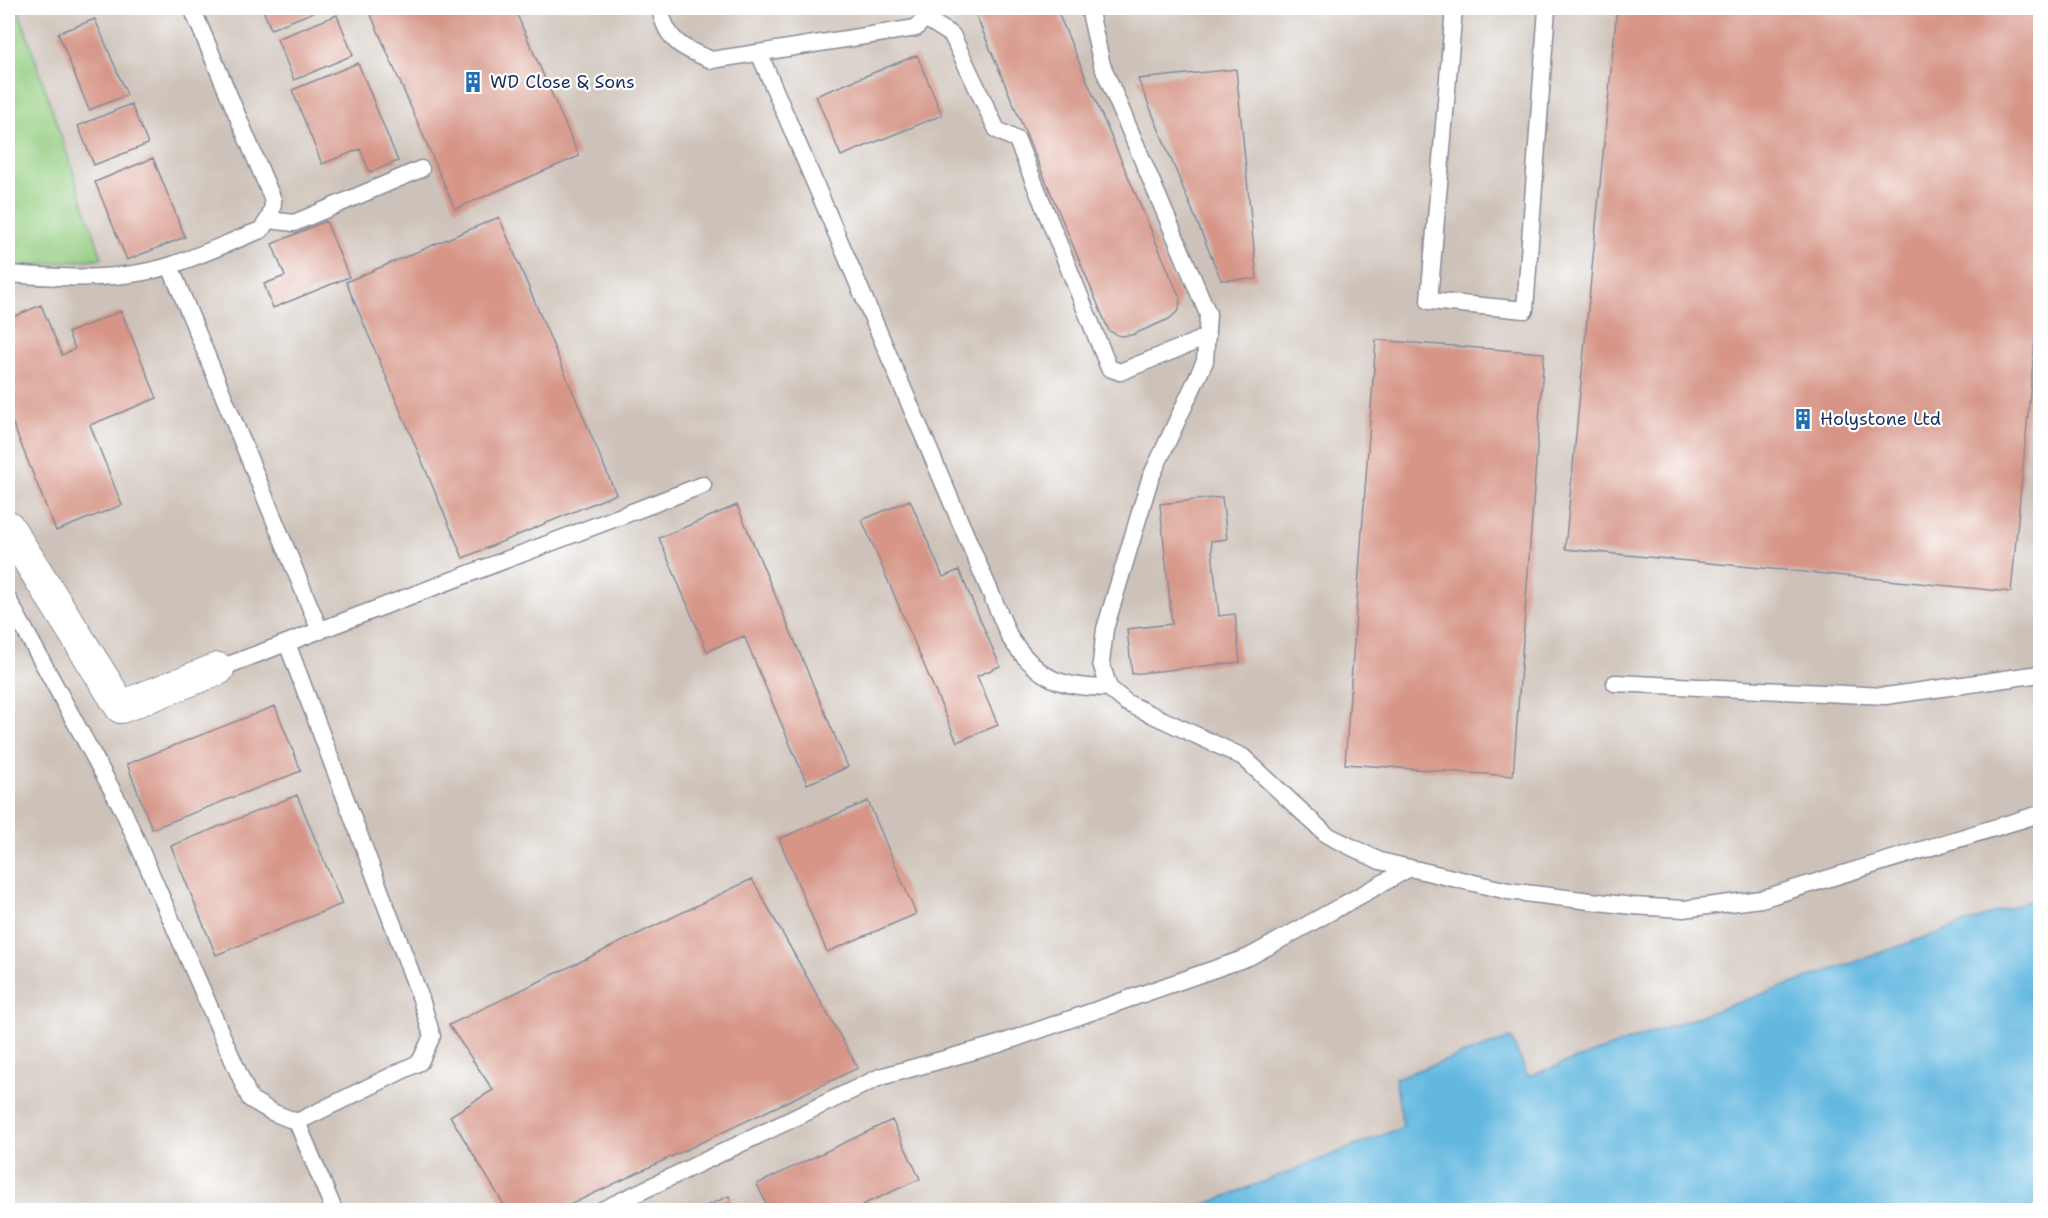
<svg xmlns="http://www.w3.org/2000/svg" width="2048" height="1218" font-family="'Shantell Sans',sans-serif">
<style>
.industrial{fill:#cdc2b9}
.green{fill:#92cc7f;stroke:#567e6e;stroke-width:1.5}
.water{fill:#64b8e0;stroke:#40749f;stroke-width:1.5}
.building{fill:#d69587}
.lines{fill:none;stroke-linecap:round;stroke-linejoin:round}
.lane-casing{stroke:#888b98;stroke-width:19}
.street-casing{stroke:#888b98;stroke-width:34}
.lane{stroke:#fff;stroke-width:16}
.street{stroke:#fff;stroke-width:32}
.labels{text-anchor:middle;stroke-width:4.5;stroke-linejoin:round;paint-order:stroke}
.poi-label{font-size:18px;fill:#1b2f5e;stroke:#fff;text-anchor:start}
</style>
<rect width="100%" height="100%" fill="#fff"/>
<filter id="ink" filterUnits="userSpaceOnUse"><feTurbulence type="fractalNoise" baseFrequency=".0167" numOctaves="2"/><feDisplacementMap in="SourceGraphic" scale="12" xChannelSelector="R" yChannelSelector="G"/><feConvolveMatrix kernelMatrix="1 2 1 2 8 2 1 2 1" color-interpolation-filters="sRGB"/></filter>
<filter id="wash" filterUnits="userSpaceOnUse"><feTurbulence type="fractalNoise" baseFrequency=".008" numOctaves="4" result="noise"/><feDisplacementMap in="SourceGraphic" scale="24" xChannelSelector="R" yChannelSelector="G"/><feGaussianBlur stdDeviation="1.35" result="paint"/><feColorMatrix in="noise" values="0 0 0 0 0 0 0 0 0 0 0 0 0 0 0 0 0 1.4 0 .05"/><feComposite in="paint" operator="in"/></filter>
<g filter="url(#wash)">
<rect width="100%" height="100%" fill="#f6e7d3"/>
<!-- industrial -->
<path class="industrial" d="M8,8H2040V897L1527,1077L1511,1038L1396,1078L1403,1127L1191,1210H8Z"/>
<!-- green -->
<path class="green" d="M8,8H18L102,258L8,268Z"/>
<!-- water -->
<path class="water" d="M2040,897V1210H1191L1403,1127L1395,1078L1511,1038L1528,1076Z"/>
<g id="blocks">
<!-- building -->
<path class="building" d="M262,8H324L271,29Z
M368,8H514L579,156L455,209Z
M973,8H1056L1180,298L1179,310L1169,319L1132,335L1120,336L1109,331Z
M1617,8H1971L2040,14V289L2011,592L1565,549Z
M337,15L353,55L294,80L277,39Z
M95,19L127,95L89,110L58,33Z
M917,55L942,115L841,156L816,96Z
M358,63L398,161L370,172L360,149L322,164L292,90Z
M1236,69L1257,279L1221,280L1138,79Z
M131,104L148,144L94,165L78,126Z
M153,158L185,237L127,260L95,182Z
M499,217L616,494L463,558L346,282Z
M326,221L349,277L273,308L264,284L285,276L272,244Z
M41,305L62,355L75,349L68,333L121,311L157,398L90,425L122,505L56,531L8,412V319Z
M1376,340L1544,353L1513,776L1345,764Z
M1222,497L1227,539L1211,541L1219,616L1235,614L1240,662L1132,674L1127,629L1172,624L1160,504Z
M910,500L943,577L959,570L1000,666L977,676L998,725L957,742L862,520Z
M737,505L848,767L807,784L744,636L707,651L659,538Z
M275,706L301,771L152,829L127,764Z
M297,795L342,904L216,955L171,846Z
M868,801L916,914L827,952L779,839Z
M752,879L858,1068L559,1210H507L450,1116L493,1090L449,1025Z
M892,1120L920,1179L862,1205L865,1210H769L757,1184Z
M729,1196L735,1210H698Z"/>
</g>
</g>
<g filter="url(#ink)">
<use href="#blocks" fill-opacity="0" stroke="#888b98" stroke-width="1.5"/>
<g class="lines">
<defs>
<path id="lane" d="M660,8C666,41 683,49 712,60L916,28L934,8
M1089,8L1102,65L1208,314L1205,361L1150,479L1105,629L1101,663L1109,688L1127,703L1243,757L1327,835L1380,861L1508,891L1632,906L1684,909L1761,899L2040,814
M1454,8L1429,301L1525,310L1547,8
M925,18L952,35L997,130L1017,140L1109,368L1120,372L1207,337
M759,53L1010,638C1039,680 1059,687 1109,688
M269,220L294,223L421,169
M170,266L320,631
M8,274C62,278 119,282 172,265C202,255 232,241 261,230C269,219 273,213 273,200L192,8
M8,599L123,810L250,1099L272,1112L297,1122L420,1062L432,1036L421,999L287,643
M218,669L703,485
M1615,683L1886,696L2040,674
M297,1122L334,1210
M602,1210L880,1077L999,1044L1249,957L1410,868"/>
<path id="street" d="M8,527L121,707L218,669"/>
</defs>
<!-- lane casing -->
<use href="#lane" class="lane-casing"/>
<!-- street casing -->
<use href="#street" class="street-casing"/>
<!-- lane -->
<use href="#lane" class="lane"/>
<!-- street -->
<use href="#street" class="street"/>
</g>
</g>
<!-- icons -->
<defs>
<symbol id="building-bare" viewBox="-9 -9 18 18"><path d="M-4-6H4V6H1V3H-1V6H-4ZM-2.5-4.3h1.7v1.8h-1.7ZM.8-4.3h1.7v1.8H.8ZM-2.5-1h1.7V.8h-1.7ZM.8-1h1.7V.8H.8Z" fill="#1f6fb2" stroke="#fff" stroke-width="2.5" paint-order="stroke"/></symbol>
</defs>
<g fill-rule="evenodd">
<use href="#building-bare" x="458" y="67" width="30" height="30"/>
<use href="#building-bare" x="1788" y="404" width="30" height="30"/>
</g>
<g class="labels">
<!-- poi labels -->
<g class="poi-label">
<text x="490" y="88">WD Close &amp; Sons</text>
<text x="1820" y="425">Holystone Ltd</text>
</g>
</g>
<!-- margin -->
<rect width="2048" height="1218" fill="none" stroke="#fff" stroke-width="30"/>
</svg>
